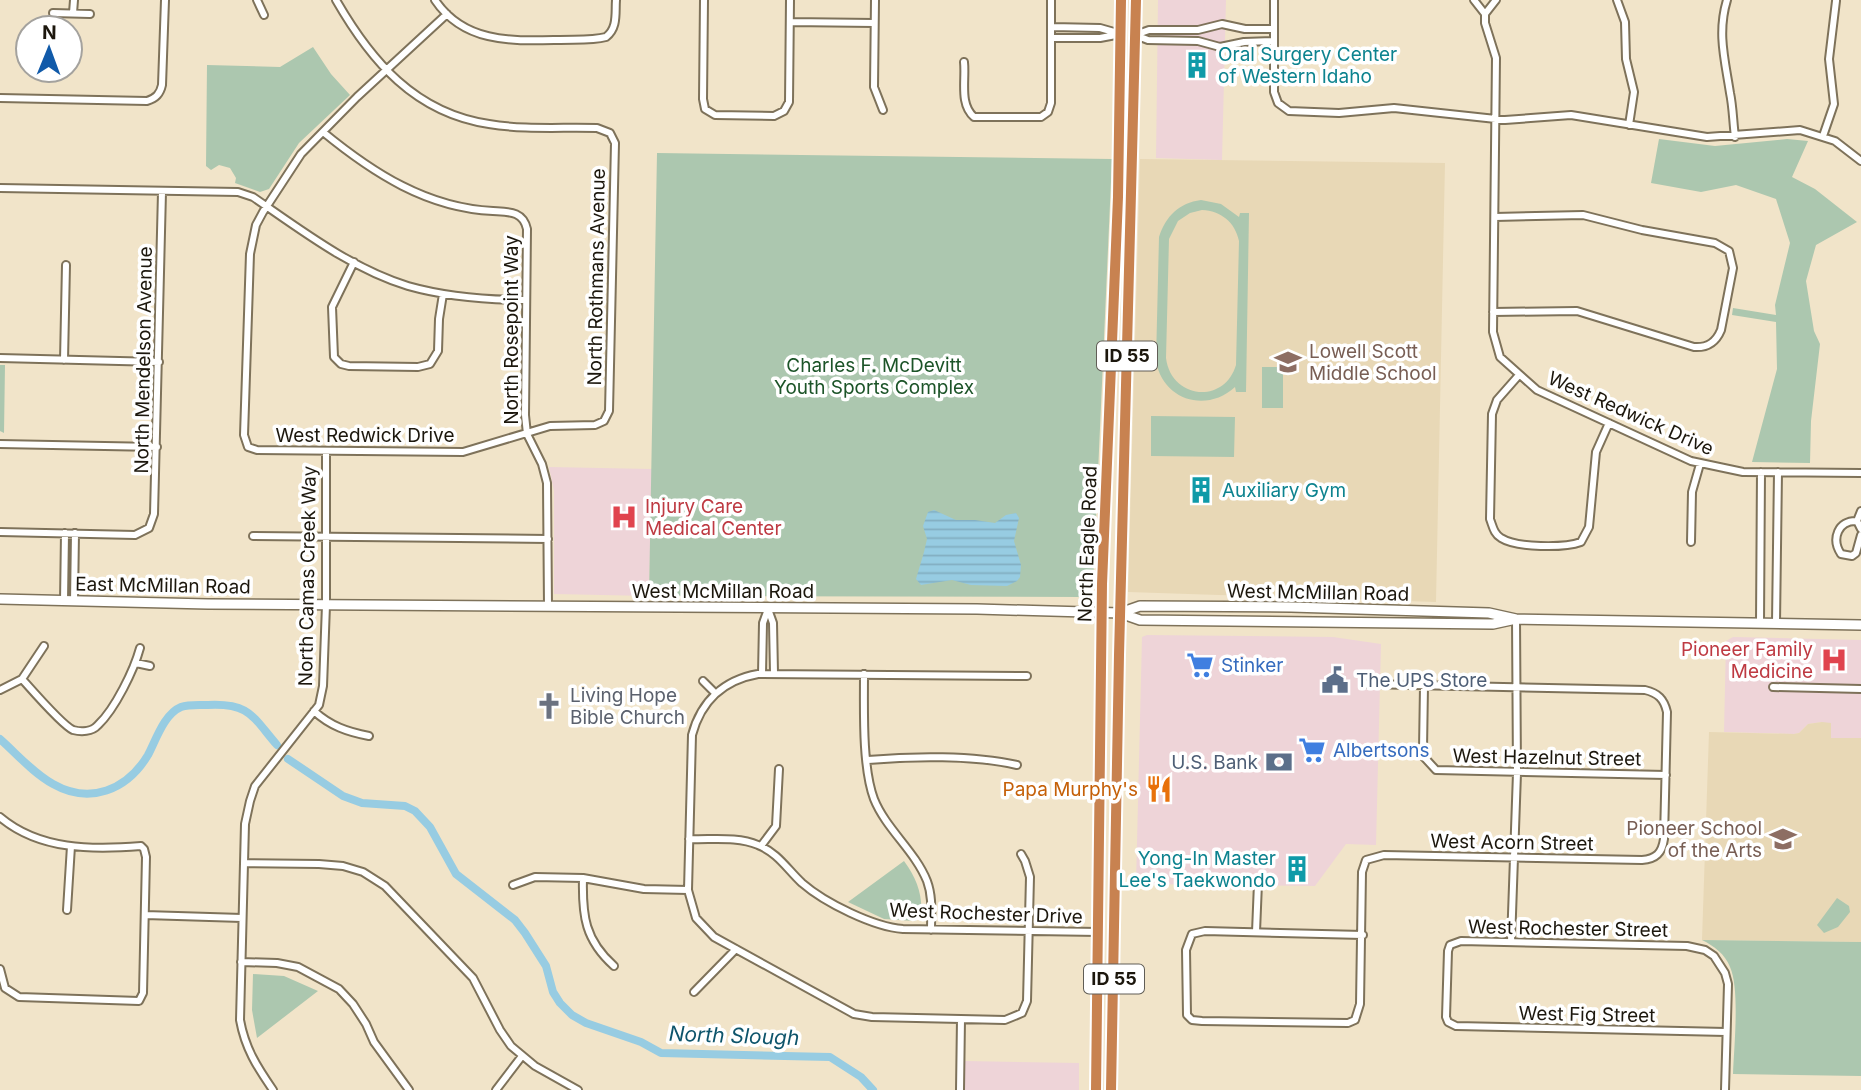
<svg xmlns="http://www.w3.org/2000/svg" width="1861" height="1090" font-family="Inter,sans-serif">
<style>
.commercial{fill:#eed4d8}
.built{fill:#e8d8b6}
.park{fill:#acc7af;fill-rule:evenodd}
.water{fill:url(#water-rules)}
.lines{fill:none;stroke-linecap:round;stroke-linejoin:round}
.canal{stroke:#97cce2;stroke-width:8}
.street-casing{stroke:#7e725a;stroke-width:10}
.secondary-casing{stroke:#7e725a;stroke-width:12}
.highway-casing{stroke:#fff;stroke-width:14}
.street{stroke:#fff;stroke-width:6}
.secondary{stroke:#fff;stroke-width:9}
.highway{stroke:#c88250;stroke-width:10}
.labels{text-anchor:middle;stroke-width:7;stroke-linejoin:round;paint-order:stroke}
.shield{fill:#fff;stroke:#605d56;stroke-width:2}
.shield-label{font-size:18px;font-weight:bold;fill:#1c170d}
.culture-label{font-size:19px;fill:#0d838f;stroke:#fff;text-anchor:start}
.street-label{font-size:19px;fill:#1c170d;stroke:#fff}
.education-label{font-size:19px;fill:#785e54;stroke:#fff;text-anchor:start}
.park-label{font-size:19px;fill:#1c5428;stroke:#fff}
.health-label{font-size:19px;fill:#be3a42;stroke:#fff;text-anchor:start}
.shop-label{font-size:19px;fill:#366cbe;stroke:#fff;text-anchor:start}
.service-label{font-size:19px;fill:#4e5e75;stroke:#fff;text-anchor:start}
.worship-label{font-size:19px;fill:#5b616d;stroke:#fff;text-anchor:start}
.food-label{font-size:19px;fill:#c56008;stroke:#fff;text-anchor:end}
.water-label{font-size:21px;font-style:italic;fill:#0d546b;stroke:#fff}
</style>
<defs>
<pattern id="water-rules" width="6" height="5" patternUnits="userSpaceOnUse" patternTransform="scale(1.75)"><rect width="6" height="5" fill="#97cce2"/><path d="M0 2.5h6" fill="none" stroke="#82aec1"/></pattern>
</defs>
<rect width="100%" height="100%" fill="#f1e4c9"/>
<!-- commercial -->
<path class="commercial" d="M1158,0H1226L1222,160L1156,158Z
M549,467L652,469L649,596L554,594V491Z
M1147,635L1333,637L1381,644L1376,845L1346,844L1315,886L1136,884L1142,637Z
M1733,637L1861,640V738H1831L1822,722L1808,724L1799,733L1794,734L1724,732L1726,641Z
M965,1061L1079,1063V1090H964Z"/>
<!-- built -->
<path class="built" d="M1140,159L1445,163L1436,602L1128,592Z
M1822,722L1831,723V738H1861V942L1702,940L1709,732L1794,734L1799,733L1808,724Z"/>
<!-- park -->
<path class="park" d="M313,47L331,74L350,95L299,143L269,189L260,192L235,183L236,178L230,168L219,165L211,170L206,166L207,65L280,67Z
M1659,139L1715,146L1787,139L1808,141L1792,177L1815,189L1857,222L1816,245L1806,281L1814,331L1820,344L1811,421L1810,463L1752,462L1777,369L1776,322L1732,315L1733,308L1776,315L1775,305L1790,243L1776,199L1736,185L1701,192L1651,183Z
M657,153L1112,159L1093,585L1082,597L649,596Z
M1201,200L1221,204L1239,217L1240,213H1249L1246,392H1236L1235,387C1207,413 1163,401 1156,361L1159,237C1166,216 1179,203 1201,200ZM1202,210C1221,211 1235,222 1239,241L1236,365C1224,405 1171,399 1166,358L1169,239L1178,221L1190,213Z
M0,365H5L4,433L0,431Z
M1262,367H1283V408H1262Z
M1151,416L1235,417L1234,457L1151,456Z
M904,861C917,879 923,895 921,917L915,921L884,919L848,902Z
M1837,898L1849,906L1850,912L1838,927L1824,933L1817,925Z
M1702,940L1861,942V1076L1733,1074C1734,1047 1740,989 1730,967C1725,954 1714,946 1702,940Z
M253,974L284,976L318,991L257,1038L252,1010Z"/>
<!-- water -->
<path class="water" d="M934,510L956,520H975L995,523L1006,515L1016,513L1019,518L1014,541L1021,565L1020,577L1017,581L1007,586L971,585L952,580L921,585L916,579L924,552L927,539L923,526L928,512Z"/>
<g class="lines">
<!-- canal -->
<path class="canal" d="M0,739C17,754 33,773 53,784C90,805 127,790 148,755C156,740 164,714 181,707C189,704 200,705 208,705C250,703 252,716 277,745
M288,759L343,796L362,803L405,806L415,811L430,827L456,874L515,920L525,933L546,966L553,992L560,1003L572,1015L586,1023L641,1042L661,1053L830,1057L861,1077L873,1090"/>
<defs>
<path id="street" d="M257,0L264,15
M336,0C371,61 415,113 489,124C524,130 561,127 597,128L610,133L615,143L609,411L604,421L595,425L550,426L463,452L257,450L248,447L244,435L250,254L256,225L263,212L301,154L357,97L447,14
M435,0C464,43 511,41 557,40C573,39 591,41 606,37C618,28 615,13 616,0
M704,0L703,99L705,109L715,115L774,116L784,111L789,102L790,0
M875,0L874,87L883,110
M1274,0V92L1278,103L1289,111L1339,113L1394,108L1505,120L1571,115L1707,137L1800,130L1835,141L1861,161
M1474,0L1485,14
M1496,0L1485,14V23L1496,58L1493,332L1500,357L1537,390L1691,461L1743,472L1861,473
M1617,0L1625,22L1626,59L1634,92L1629,125
M1727,0C1717,33 1725,60 1730,93C1733,107 1733,122 1735,137
M53,13L90,14
M73,13L74,0
M790,22L874,23
M1273,29H1245L1222,24L1198,30H1149L1135,35L1148,40L1198,41L1220,47L1244,42L1273,41
M1051,38H1100L1121,34L1100,28L1052,27
M964,62C966,80 959,104 974,117H1041L1048,112L1051,103V0
M0,98L147,101C156,98 160,94 162,85L165,0
M323,132C373,173 427,208 493,211C509,212 523,211 527,229L525,415L527,434L542,464L547,483L548,607
M1823,136L1834,104L1829,59L1836,1
M0,188L238,192L253,197C301,230 352,269 408,286C447,297 486,300 526,300
M354,262L332,307L334,357L341,364L349,366L418,367L430,364L438,351L439,319L443,294
M1493,312L1577,311L1694,347C1708,348 1716,342 1721,330L1733,268L1729,251L1715,243L1642,230L1583,215L1495,217
M0,358L159,362
M64,360L66,265
M1519,375L1497,400L1492,414L1490,519C1493,527 1494,534 1501,538C1517,548 1564,548 1581,542L1589,527L1596,452L1609,423
M0,444L157,447
M1861,511L1857,521L1861,529
M1857,521C1838,520 1831,539 1841,554L1852,556L1856,553L1861,535
M0,532L135,535L149,528L154,514L162,192
M253,536L548,539
M1691,542L1692,492L1700,464
M64,601L65,533
M74,601L75,533
M1760,623L1761,472
M1776,623L1778,472
M136,663L150,666
M762,674L763,623L768,609L773,623L774,673
M864,674C864,709 862,767 874,799C886,829 915,851 927,881C933,897 931,914 931,930
M22,679C31,689 63,726 73,730C81,732 92,732 98,725C115,709 134,670 140,648
M703,681L715,693
M1424,686L1423,749L1424,757L1436,770L1666,775
M1773,687L1861,689
M0,690L22,679L44,646
M314,711C330,726 348,732 369,736
M868,760C912,756 973,755 1017,765
M0,817C39,850 92,850 141,846L144,849L146,857L143,993L139,1001L19,997L5,988L0,969
M689,839C711,840 737,836 758,845C778,853 787,869 802,883C825,903 874,927 903,929L1099,932
M761,846L776,826L779,769
M1021,854L1025,861L1030,877L1027,1001L1022,1013L1005,1020L872,1017L854,1014L714,937L696,918L688,890L692,735C701,701 724,680 758,674L1027,676
M244,863L319,864L343,866L363,872L385,886L473,978L500,1030L511,1046L535,1066L578,1090
M583,878C582,916 585,940 614,966
M513,885L535,877L583,878L644,889L688,890
M67,910L71,846
M145,915L242,918
M1256,932L1258,883
M1363,935L1205,931L1192,934L1186,950L1187,1015L1192,1020L1202,1021L1348,1023L1355,1020L1360,1004L1362,872L1366,860L1384,855L1642,860C1656,859 1662,853 1664,839L1667,712C1664,699 1658,693 1645,690L1366,684
M1511,942L1517,773L1516,619
M241,962L277,963L298,967L339,989L353,1004L366,1024L374,1042L409,1090
M694,992L736,949
M273,1090C257,1067 245,1048 240,1020L245,824L250,801L255,786L319,705L323,686L326,605V451
M496,1090L522,1056
M960,1090L961,1019
M1725,1090L1728,984L1725,973L1714,956L1705,950L1687,946L1461,941L1450,945L1448,951L1446,1017L1448,1022L1456,1026L1726,1032"/>
<path id="secondary" d="M0,599L208,604L977,609L1120,613L1140,620L1493,624L1516,619
M1120,613L1140,606L1291,607L1489,613L1516,619L1861,625"/>
<path id="highway" d="M1096,1090L1102,584L1118,197L1121,0
M1111,1090L1119,655L1136,0"/>
</defs>
<!-- street casing -->
<use href="#street" class="street-casing"/>
<!-- secondary casing -->
<use href="#secondary" class="secondary-casing"/>
<!-- highway casing -->
<use href="#highway" class="highway-casing"/>
<!-- street -->
<use href="#street" class="street"/>
<!-- secondary -->
<use href="#secondary" class="secondary"/>
<!-- highway -->
<use href="#highway" class="highway"/>
</g>
<!-- icons -->
<defs>
<symbol id="building-bare" viewBox="-9 -9 18 18"><path d="M-4-6H4V6H1V3H-1V6H-4ZM-2.5-4.3h1.7v1.8h-1.7ZM.8-4.3h1.7v1.8H.8ZM-2.5-1h1.7V.8h-1.7ZM.8-1h1.7V.8H.8Z" fill="#0f9aa8" stroke="#fff" stroke-width="2.5" paint-order="stroke"/></symbol>
<symbol id="school-bare" viewBox="-9 -9 18 18"><path d="M0-5L7-2L0 1L-7-2ZM-4 1L0 2.5L4 1V4Q0 6-4 4Z" fill="#8d6e63" stroke="#fff" stroke-width="2.5" paint-order="stroke"/></symbol>
<symbol id="hospital-bare" viewBox="-9 -9 18 18"><path d="M-5-5h3v3.5h4V-5h3V5h-3V1.5h-4V5h-3Z" fill="#e0444e" stroke="#fff" stroke-width="2.5" paint-order="stroke"/></symbol>
<symbol id="supermarket-bare" viewBox="-9 -9 18 18"><path d="M-6-5.5h2.5l.6 2H6L4.5 2H-2.5L-4.4-4H-6ZM-1.5 3.2a1.3 1.3 0 1 0 .1 0ZM3 3.2a1.3 1.3 0 1 0 .1 0Z" fill="#3f7fe0" stroke="#fff" stroke-width="2.5" paint-order="stroke"/></symbol>
<symbol id="civic-bare" viewBox="-9 -9 18 18"><path d="M-.6-6.5H3V-4.5H.6V-3L4-1V1h2V6H-6V1h2V-1L-.6-3ZM-1.2 2.5V6h2.4V2.5Z" fill="#5c6f8a" stroke="#fff" stroke-width="2.5" paint-order="stroke"/></symbol>
<symbol id="church-bare" viewBox="-9 -9 18 18"><path d="M-1.2-6h2.4v3.5h3.3v2.4h-3.3V6h-2.4V-.1h-3.3v-2.4h3.3Z" fill="#6b7280" stroke="#fff" stroke-width="2.5" paint-order="stroke"/></symbol>
<symbol id="bank-bare" viewBox="-9 -9 18 18"><path d="M-6-4H6V4H-6ZM0-2.3a2.3 2.3 0 1 0 0 4.6a2.3 2.3 0 1 0 0-4.6Z" fill="#5c6f8a" stroke="#fff" stroke-width="2.5" paint-order="stroke"/></symbol>
<symbol id="restaurant-bare" viewBox="-9 -9 18 18"><path d="M-5-6h1v4h1v-4h1v4h1v-4h1v5L-1.5 .5V6h-2V.5L-5-1ZM5-6V6H3V1.5H1.5Q1.5-4 5-6Z" fill="#e8710a" stroke="#fff" stroke-width="2.5" paint-order="stroke"/></symbol>
</defs>
<g fill-rule="evenodd">
<use href="#building-bare" x="1178" y="46" width="38" height="38"/>
<use href="#school-bare" x="1269" y="343" width="38" height="38"/>
<use href="#building-bare" x="1182" y="471" width="38" height="38"/>
<use href="#hospital-bare" x="605" y="498" width="38" height="38"/>
<use href="#hospital-bare" x="1815" y="641" width="38" height="38"/>
<use href="#supermarket-bare" x="1181" y="646" width="38" height="38"/>
<use href="#civic-bare" x="1316" y="661" width="38" height="38"/>
<use href="#church-bare" x="530" y="687" width="38" height="38"/>
<use href="#supermarket-bare" x="1293" y="731" width="38" height="38"/>
<use href="#bank-bare" x="1260" y="743" width="38" height="38"/>
<use href="#restaurant-bare" x="1140" y="770" width="38" height="38"/>
<use href="#school-bare" x="1764" y="820" width="38" height="38"/>
<use href="#building-bare" x="1278" y="850" width="38" height="38"/>
</g>
<g class="labels">
<!-- shield labels -->
<g class="shield">
<rect x="1097" y="341.5" width="60" height="29" rx="5"/>
<rect x="1084" y="964.5" width="60" height="29" rx="5"/>
</g>
<g class="shield-label">
<text x="1127" y="362">ID 55</text>
<text x="1114" y="985">ID 55</text>
</g>
<!-- culture labels -->
<g class="culture-label">
<text x="1218" y="61">Oral Surgery Center<tspan x="1218" dy="22">of Western Idaho</tspan></text>
<text x="1222" y="497">Auxiliary Gym</text>
<text x="1276" y="865" text-anchor="end">Yong-In Master<tspan x="1276" dy="22">Lee's Taekwondo</tspan></text>
</g>
<!-- street labels -->
<g class="street-label">
<text transform="translate(596 277) rotate(-89)" y="7">North Rothmans Avenue</text>
<text transform="translate(511 330) rotate(-90)" y="7">North Rosepoint Way</text>
<text transform="translate(143 360) rotate(-89)" y="7">North Mendelson Avenue</text>
<text transform="translate(1631 413) rotate(24)" y="7">West Redwick Drive</text>
<text x="365" y="442">West Redwick Drive</text>
<text transform="translate(1087 544) rotate(-88)" y="7">North Eagle Road</text>
<text transform="translate(307 576) rotate(-89)" y="7">North Camas Creek Way</text>
<text transform="translate(163 585) rotate(1)" y="7">East McMillan Road</text>
<text x="723" y="598">West McMillan Road</text>
<text transform="translate(1318 592) rotate(1)" y="7">West McMillan Road</text>
<text transform="translate(1547 757) rotate(1)" y="7">West Hazelnut Street</text>
<text transform="translate(1512 842) rotate(1)" y="7">West Acorn Street</text>
<text transform="translate(986 913) rotate(2)" y="7">West Rochester Drive</text>
<text transform="translate(1568 928) rotate(1)" y="7">West Rochester Street</text>
<text transform="translate(1587 1014) rotate(1)" y="7">West Fig Street</text>
</g>
<!-- education labels -->
<g class="education-label">
<text x="1309" y="358">Lowell Scott<tspan x="1309" dy="22">Middle School</tspan></text>
<text x="1762" y="835" text-anchor="end">Pioneer School<tspan x="1762" dy="22">of the Arts</tspan></text>
</g>
<!-- park labels -->
<g class="park-label">
<text x="874" y="372">Charles F. McDevitt<tspan x="874" dy="22">Youth Sports Complex</tspan></text>
</g>
<!-- health labels -->
<g class="health-label">
<text x="645" y="513">Injury Care<tspan x="645" dy="22">Medical Center</tspan></text>
<text x="1813" y="656" text-anchor="end">Pioneer Family<tspan x="1813" dy="22">Medicine</tspan></text>
</g>
<!-- shop labels -->
<g class="shop-label">
<text x="1221" y="672">Stinker</text>
<text x="1333" y="757">Albertsons</text>
</g>
<!-- service labels -->
<g class="service-label">
<text x="1356" y="687">The UPS Store</text>
<text x="1258" y="769" text-anchor="end">U.S. Bank</text>
</g>
<!-- worship labels -->
<g class="worship-label">
<text x="570" y="702">Living Hope<tspan x="570" dy="22">Bible Church</tspan></text>
</g>
<!-- food labels -->
<g class="food-label">
<text x="1138" y="796">Papa Murphy's</text>
</g>
<!-- water labels -->
<g class="water-label">
<text transform="translate(734 1036) rotate(2)" y="7">North Slough</text>
</g>
</g>
<!-- north arrow -->
<g transform="translate(49 49) rotate(1)"><circle r="33" fill="#ffffff" stroke="#a4a29e" stroke-width="2"/>
<path d="M0-5L12 26L0 18L-12 26Z" fill="#115aa9"/>
<text y="-10" font-size="19" font-weight="bold" text-anchor="middle" fill="#1c170d">N</text>
</g>
</svg>
